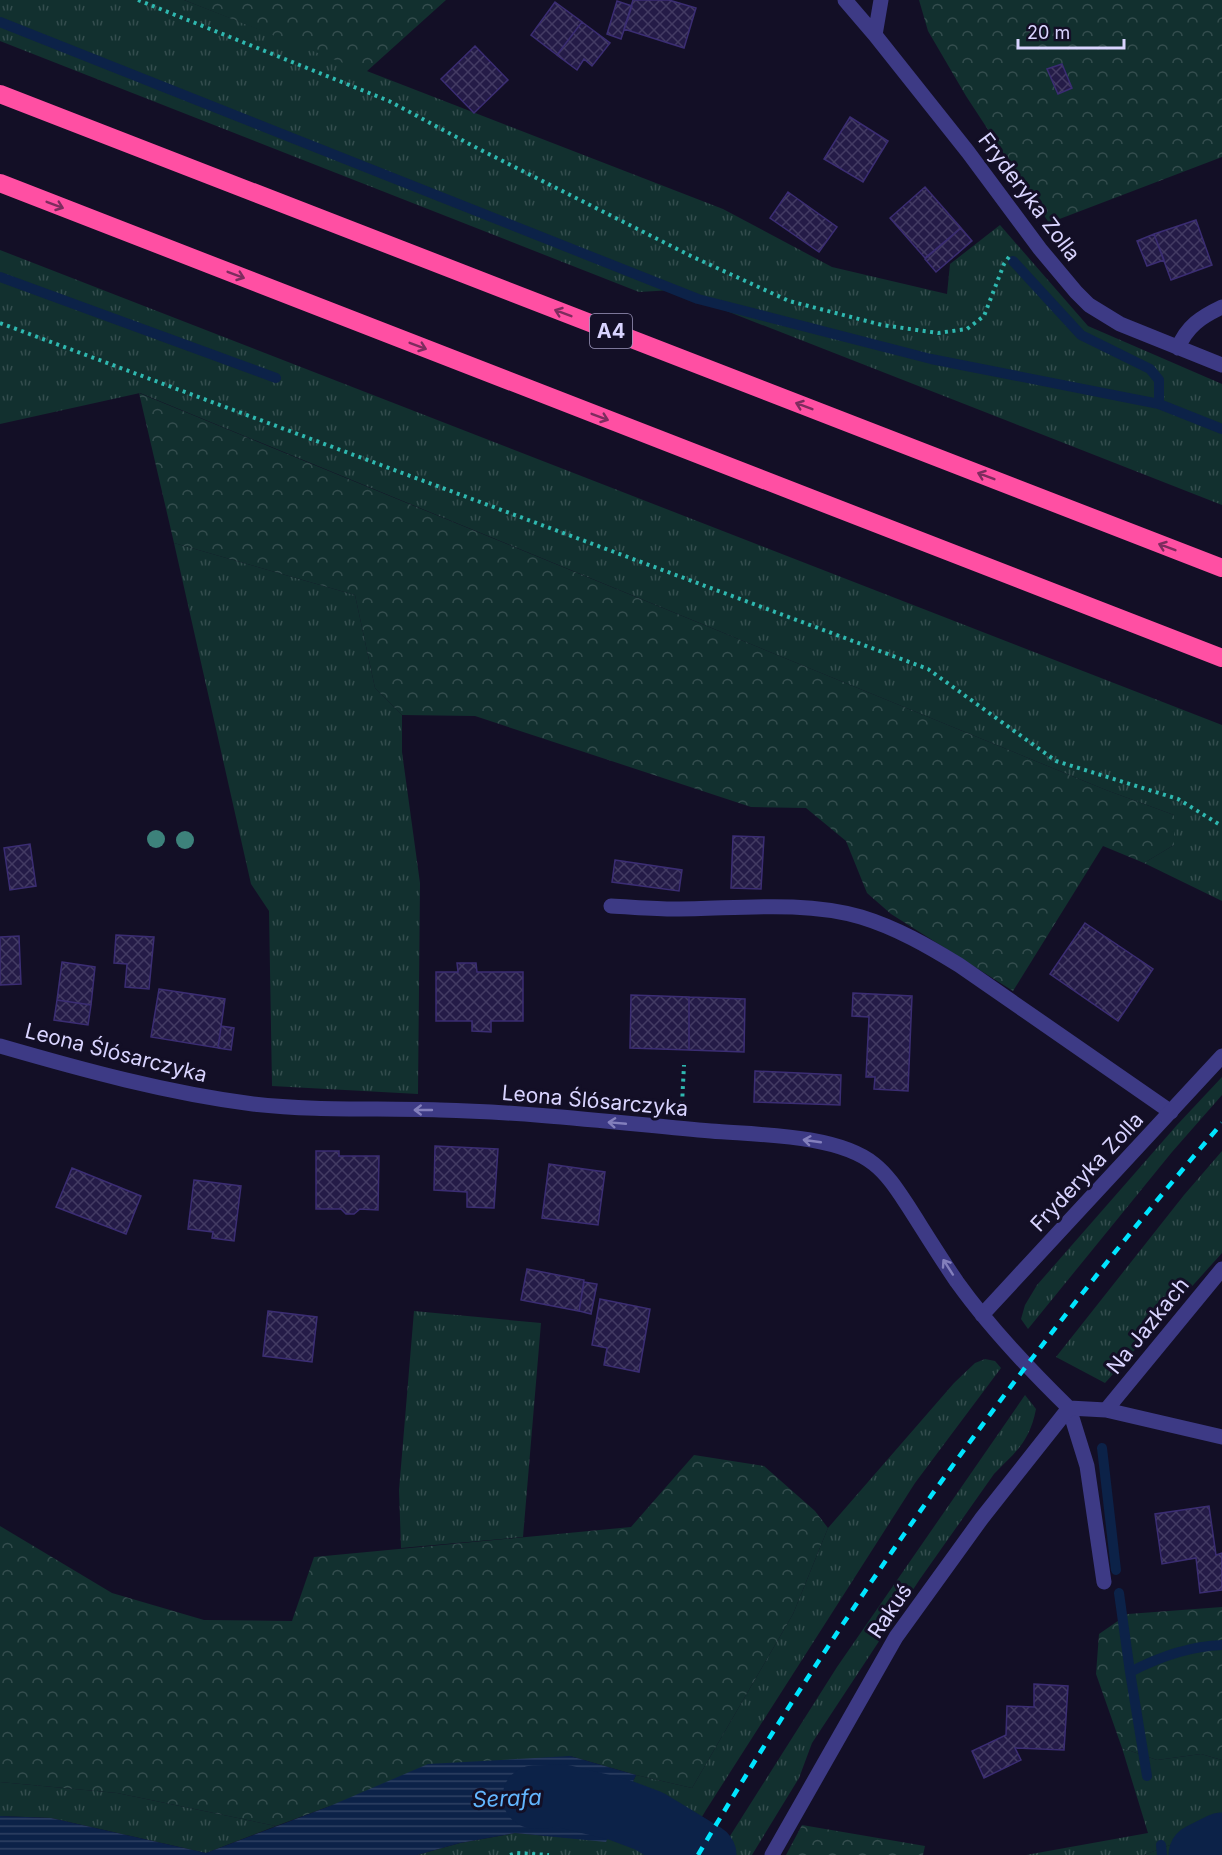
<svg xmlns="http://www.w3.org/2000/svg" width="1222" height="1855" font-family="Inter,sans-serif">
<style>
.grass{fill:url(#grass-tufts)}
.forest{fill:url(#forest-crowns)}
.water{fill:url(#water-rules)}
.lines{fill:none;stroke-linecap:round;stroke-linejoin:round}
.stream{stroke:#0c2248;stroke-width:10}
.river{stroke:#0c2248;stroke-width:63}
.building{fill:url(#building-cross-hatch);stroke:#3b2d73;stroke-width:1.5}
.path{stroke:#2fb8b0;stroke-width:4;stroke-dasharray:3 4.5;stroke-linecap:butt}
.service{stroke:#3d3a85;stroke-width:15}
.minor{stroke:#3d3a85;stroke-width:15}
.motorway{stroke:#ff4fa3;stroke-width:18}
.rail{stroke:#00e5ff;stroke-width:4.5;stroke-dasharray:9 8;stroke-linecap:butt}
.tree{fill:#3d827b}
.oneway{stroke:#7d2c5e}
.oneway2{stroke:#837fbc}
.labels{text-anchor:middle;stroke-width:6;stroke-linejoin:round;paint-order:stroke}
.shield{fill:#130f26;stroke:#9e99be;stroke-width:1.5}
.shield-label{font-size:20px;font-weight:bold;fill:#d9d4ff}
.street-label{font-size:21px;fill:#d9d4ff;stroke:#130f26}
.water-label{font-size:22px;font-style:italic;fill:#62b6ff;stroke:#130f26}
</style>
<defs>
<pattern id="grass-tufts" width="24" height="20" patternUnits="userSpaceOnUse" patternTransform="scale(1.5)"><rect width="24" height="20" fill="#12302f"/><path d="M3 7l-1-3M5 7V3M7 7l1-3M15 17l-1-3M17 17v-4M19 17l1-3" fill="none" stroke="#344d4e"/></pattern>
<pattern id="forest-crowns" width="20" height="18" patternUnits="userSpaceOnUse" patternTransform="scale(1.5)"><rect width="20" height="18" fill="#12302f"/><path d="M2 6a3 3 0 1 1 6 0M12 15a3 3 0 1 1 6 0" fill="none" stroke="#344d4e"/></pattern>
<pattern id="water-rules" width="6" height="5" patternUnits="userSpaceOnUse" patternTransform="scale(1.5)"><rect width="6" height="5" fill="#0c2248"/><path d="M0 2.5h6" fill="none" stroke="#2f4163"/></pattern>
<pattern id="building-cross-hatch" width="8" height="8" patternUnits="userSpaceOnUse" patternTransform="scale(1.5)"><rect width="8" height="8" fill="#241b47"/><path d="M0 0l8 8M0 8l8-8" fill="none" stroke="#433b63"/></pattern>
</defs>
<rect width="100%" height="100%" fill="#130f26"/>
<!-- grass -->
<path class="grass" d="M0,0H184L723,209L832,267L947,294L950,264L1000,225L1088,326L1222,384V505L673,290L639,292L0,41Z
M0,250L1222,725V901L1144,863L1174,845V815L1106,790L140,393L0,424Z
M174,543L355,595L375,688L402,715V752L420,883L418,1094L272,1086L269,911L251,884Z
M1222,1077V1095L1172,1152L1028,1329L1021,1319L1025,1305L1037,1285L1177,1125Z
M1222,1151V1253L1105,1383L1056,1357L1184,1195Z
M414,1311L541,1323L523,1537L401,1548L399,1490Z
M985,1359L995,1361L1001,1368L915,1483L706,1810L679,1855H417L460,1843L515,1833L606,1841L636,1775L692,1788L793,1614L828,1528L954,1383L975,1363Z
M1025,1395L1036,1409C1030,1441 1016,1452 994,1474L920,1579L812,1743L799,1778L752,1855H718L837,1667Z
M1122,1748L1157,1760L1201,1754L1222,1760V1825L1144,1855H1026L1148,1833Z
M0,1782L117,1793L276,1826L206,1853L51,1818L0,1816Z"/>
<!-- forest -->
<path class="forest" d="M184,0H446L366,72Z
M919,0H1222V157L1049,223L966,96L928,31Z
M139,393L1106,790L1174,815V845L1144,863L1103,846L1013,991L891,914L867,893L846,841L806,808L751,807L475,716L402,715L375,688L355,595L174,543Z
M694,1455L764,1466L815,1511L828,1528L793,1614L692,1788L636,1775L570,1756L330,1806L276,1826L117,1793L0,1782V1526L112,1593L204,1620L292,1621L314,1557L631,1527Z
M1222,1607V1760L1201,1754L1157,1760L1122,1748L1096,1674L1099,1634L1128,1614Z
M802,1825L925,1846L923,1855H786Z
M1222,1825V1855H1144Z"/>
<!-- water -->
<path class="water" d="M570,1756L636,1775L606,1842L515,1833L460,1843L417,1855H0V1816L51,1818L206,1853L330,1806L428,1764Z"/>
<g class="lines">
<!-- stream -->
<path class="stream" d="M0,22L698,299L931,359L1159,404L1222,429
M1013,261L1081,335L1150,369L1159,380V404
M0,277L276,378
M1102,1448L1116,1570
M1119,1593L1130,1672
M1147,1776L1130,1672C1159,1657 1189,1646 1222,1645
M1161,1845L1162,1855"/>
<!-- river -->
<path class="river" d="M534,1797L563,1796L617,1809L649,1821L705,1855
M1200,1855L1222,1844"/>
</g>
<!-- building -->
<path class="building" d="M633,0H669L696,8L684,48L624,29Z
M617,1L632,6L621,39L607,34Z
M555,2L582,22L557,55L531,35Z
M582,22L610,43L592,66L584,59L577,70L557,55Z
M475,46L508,80L474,113L441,79Z
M1062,64L1072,88L1058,94L1047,69Z
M850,117L888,141L863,182L824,159Z
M925,187L961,228L925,258L890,218Z
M788,192L837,227L819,252L770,218Z
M1196,220L1212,265L1171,280L1154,234Z
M961,228L972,241L936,272L925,259Z
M1154,234L1164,260L1147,266L1137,241Z
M733,836L764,837L761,889L731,888Z
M30,844L36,886L10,890L4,848Z
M615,860L682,870L679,891L612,882Z
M1085,923L1153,969L1118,1021L1050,974Z
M116,935L154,937L149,989L125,987L127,964L114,963Z
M19,936L21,984L0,985V937Z
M62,962L95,967L91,1005L57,1000Z
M457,963H476L477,972H523V1021H491V1032L472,1031V1021H436V972H458Z
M159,989L225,999L218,1048L151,1037Z
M853,993L912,996L908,1091L874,1089L875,1077H866L869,1017L852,1016Z
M631,995L689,997V1050L630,1048Z
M689,997L745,999L744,1052L689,1050Z
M57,1000L91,1005L88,1025L54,1020Z
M221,1026L234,1028L231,1050L218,1048Z
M755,1071L841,1075L840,1105L754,1102Z
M435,1146L498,1149L494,1208L467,1207V1192L434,1190Z
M316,1151H339V1156H379L378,1210L360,1209L354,1214H346L341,1209H316Z
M549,1164L605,1172L598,1225L542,1218Z
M72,1168L141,1196L126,1234L56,1207Z
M194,1180L241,1186L234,1241L212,1238L213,1232L188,1229Z
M527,1269L584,1280L579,1311L521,1300Z
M584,1282L597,1284L591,1314L579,1311Z
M600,1299L650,1309L639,1372L604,1365L607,1348L592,1345Z
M268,1311L317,1317L312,1362L263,1356Z
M1209,1506L1216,1555L1222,1553V1590L1200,1593L1196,1558L1162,1564L1155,1514Z
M1034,1684L1068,1686L1064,1750L1015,1748L1021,1760L984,1778L972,1751L1006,1735L1007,1706L1034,1707Z"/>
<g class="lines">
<!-- path -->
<path class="path" d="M138,0L389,101L475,147L693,257L789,301L882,325L938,333L967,329L984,316L1004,264L1011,254
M0,323L928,669L1056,761L1178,799L1222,826
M682,1104L684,1065
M510,1855L517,1853L549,1855"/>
<!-- service -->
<path class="service" d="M611,906C632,907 654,909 675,909C736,909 802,900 861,917C897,928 928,946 959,965L1171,1112
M1069,1408L1087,1466L1104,1582"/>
<!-- minor -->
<path class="minor" d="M845,0L875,35L968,152L1040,249L1076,292L1089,305L1120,324L1222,365
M875,35L881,0
M1178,348C1187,326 1201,317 1222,307
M0,1046C83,1070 167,1093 253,1104C315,1111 377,1108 440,1110C530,1112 621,1123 711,1131C757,1135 837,1134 874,1164C888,1175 898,1191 908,1206C924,1231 940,1257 957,1282C990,1328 1029,1369 1069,1408
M982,1315L1222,1056
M1069,1408L1106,1410L1222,1437
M1106,1410L1222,1269
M772,1855L896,1637L982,1518L1069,1408"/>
<!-- motorway -->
<path class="motorway" d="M0,94L1222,568
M0,183L1222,658"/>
<!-- rail -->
<path class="rail" d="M698,1855C851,1596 1027,1351 1222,1123"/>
</g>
<!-- trees -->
<g class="tree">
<circle cx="156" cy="839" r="9"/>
<circle cx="185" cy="840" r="9"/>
</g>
<!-- one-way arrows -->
<defs><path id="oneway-shaft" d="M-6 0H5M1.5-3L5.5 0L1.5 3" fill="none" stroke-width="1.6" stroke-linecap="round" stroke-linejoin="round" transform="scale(1.5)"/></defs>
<g class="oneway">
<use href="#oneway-shaft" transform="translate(55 205) rotate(21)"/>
<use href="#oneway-shaft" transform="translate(236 275) rotate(21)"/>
<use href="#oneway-shaft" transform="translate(563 313) rotate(-159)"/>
<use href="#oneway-shaft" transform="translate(418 346) rotate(21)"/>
<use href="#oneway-shaft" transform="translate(804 406) rotate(-159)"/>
<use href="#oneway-shaft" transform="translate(600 417) rotate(21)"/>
<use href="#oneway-shaft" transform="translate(986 476) rotate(-159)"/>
<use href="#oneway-shaft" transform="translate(1167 547) rotate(-159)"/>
</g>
<g class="oneway2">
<use href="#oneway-shaft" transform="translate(423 1110) rotate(-180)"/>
<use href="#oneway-shaft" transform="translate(617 1123) rotate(-175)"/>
<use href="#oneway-shaft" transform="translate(812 1141) rotate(-172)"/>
<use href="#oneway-shaft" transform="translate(948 1267) rotate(-123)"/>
</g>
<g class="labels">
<!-- shield labels -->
<rect class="shield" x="590" y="314" width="42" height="34" rx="4.5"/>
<g class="shield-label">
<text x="611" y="338">A4</text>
</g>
<!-- street labels -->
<g class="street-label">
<text transform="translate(1029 197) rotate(53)" y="7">Fryderyka Zolla</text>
<text transform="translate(116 1053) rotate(14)" y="7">Leona Ślósarczyka</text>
<text transform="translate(595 1101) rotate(5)" y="7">Leona Ślósarczyka</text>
<text transform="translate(1087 1172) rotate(-47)" y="7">Fryderyka Zolla</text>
<text transform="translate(1148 1326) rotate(-51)" y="7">Na Jazkach</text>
<text transform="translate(890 1611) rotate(-56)" y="7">Rakuś</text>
</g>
<!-- water labels -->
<g class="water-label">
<text transform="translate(507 1798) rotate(-2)" y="8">Serafa</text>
</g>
</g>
<!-- scale -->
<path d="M1018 39v9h106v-9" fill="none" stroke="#d9d4ff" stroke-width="3"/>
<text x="1027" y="39" font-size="18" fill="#d9d4ff" stroke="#130f26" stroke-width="4.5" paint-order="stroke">20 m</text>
</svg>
